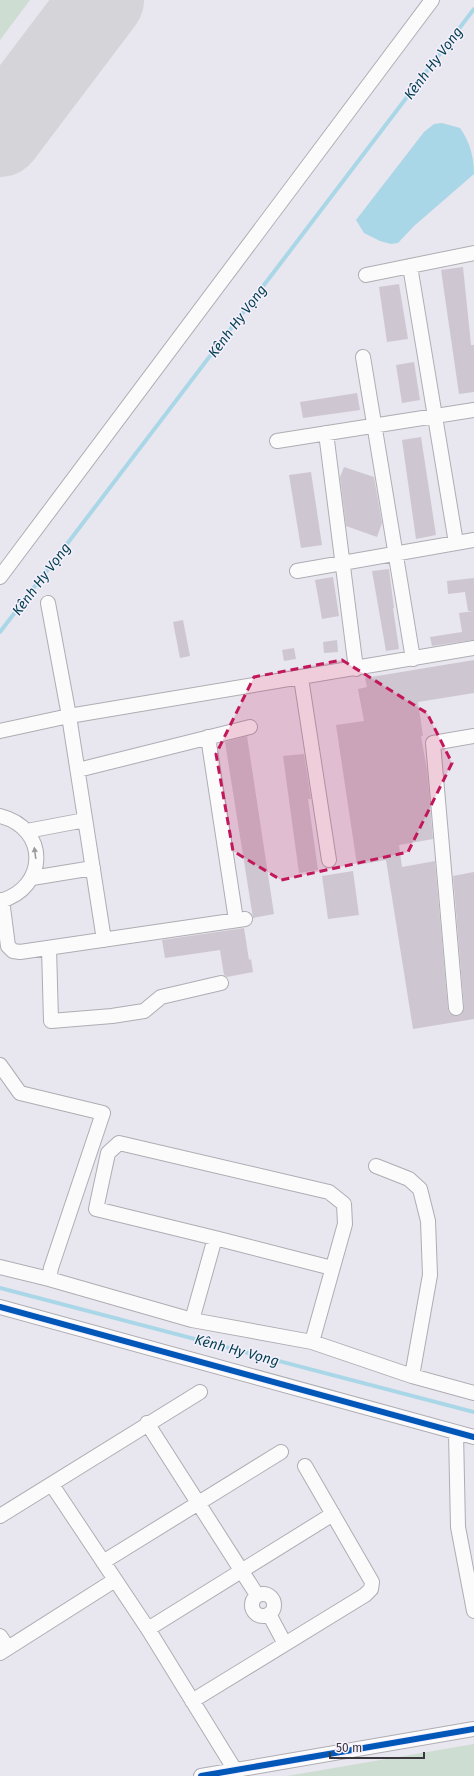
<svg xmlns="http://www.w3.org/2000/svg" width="474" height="1776" font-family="'Fira Sans',sans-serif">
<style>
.green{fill:#ceddd2}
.water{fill:#aad7e8}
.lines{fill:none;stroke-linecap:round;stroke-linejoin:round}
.stream{stroke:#aad7e8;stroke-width:4}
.runway{stroke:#d5d4d9;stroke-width:84}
.building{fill:#cec7d2}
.minor-casing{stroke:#afadb3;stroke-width:16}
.minor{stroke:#fcfbfc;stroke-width:14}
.cycleway-casing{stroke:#f5f0fe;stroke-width:8}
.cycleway{stroke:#0057b8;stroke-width:6}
.oneway{fill:#9b9a9c}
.marked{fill:#c2185b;fill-opacity:0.2;stroke:#c2185b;stroke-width:3;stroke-dasharray:8 5;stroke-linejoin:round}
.labels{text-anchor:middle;stroke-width:3;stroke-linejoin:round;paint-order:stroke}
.water-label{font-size:14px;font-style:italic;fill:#003e4c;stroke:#f5f0fe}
</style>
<rect width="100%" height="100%" fill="#e8e6ee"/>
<!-- green -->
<path class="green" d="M0,0H30L0,40Z
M474,1744V1776H287Z"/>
<!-- water -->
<path class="water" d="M442,123L460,128C470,142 474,157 474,174L414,226L398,243L391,244L380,241L364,233L356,220L424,132L434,124Z"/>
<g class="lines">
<!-- stream -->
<path class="stream" d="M0,632L474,9
M0,1288L474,1412"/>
<!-- runway -->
<path class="runway" d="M0,135L102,0"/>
</g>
<!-- building -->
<path class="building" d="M463,267L471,345H474V392L459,394L441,270Z
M399,284L408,339L387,342L379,287Z
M414,362L420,400L402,403L396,365Z
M357,393L360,410L303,418L300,402Z
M421,437L436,535L416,539L402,440Z
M344,467L374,477L382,523L377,537L346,526L340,477Z
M311,472L322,545L301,548L289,475Z
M389,569L394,608H393L399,649L386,651L372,571Z
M333,577L339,616L322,619L315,580Z
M474,578V611H468L465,592L448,594L447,581Z
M474,611V640L432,646L430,637L462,632L459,613Z
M183,620L190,656L180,658L173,622Z
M337,640L338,652L324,653L323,642Z
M294,648L296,659L284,661L282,650Z
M474,660V693L418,702L423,736H421L427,770L433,839L399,845L402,867L435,861L448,1009L449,1013L456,1016L461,1015L464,1007L453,876L474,872V1019L413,1029L386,860L357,865L336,725L364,721L358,689L367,687L365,678Z
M247,736L274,914L253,918L225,742Z
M304,754L311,799H308L318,870L299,873L283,756Z
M353,871L359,915L328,919L322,876Z
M244,928L249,960L251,959L253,972L227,977L224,975L220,950L165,958L162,940Z"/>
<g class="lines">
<defs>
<path id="minor" d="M410,266L456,543
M366,275L474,253
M363,357L413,659
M326,433L356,669
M277,441L474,410
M297,571L474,540
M0,577L432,0
M48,603L69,716L104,940
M301,678L329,860
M0,731L69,716L474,648
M208,737L236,920
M78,770L250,727
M0,816C49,828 48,888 0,901
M27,831L85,820
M32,878L93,868
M2,900L8,946L13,951L20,952L245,919
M49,948L51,1021L112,1016L144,1011L161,997L221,983
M456,1008L433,743L474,736
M0,1065L20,1093L103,1113L51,1268L49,1279
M376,1166L409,1179L420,1189L428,1221L430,1275L412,1376
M215,1238L332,1268
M0,1267L49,1279L192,1320L312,1342L412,1376L474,1393
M0,1307L474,1437
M192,1320L215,1238L96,1209L108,1153L119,1143L329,1192L344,1204L345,1224L312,1342
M147,1423L257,1595
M456,1433L458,1527L474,1611
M52,1485L148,1629L235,1770
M0,1516L200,1392
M103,1562L281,1452
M252 1605a11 11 0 1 1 22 0a11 11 0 1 1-22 0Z
M269,1614L285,1644
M148,1629L333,1514
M0,1636L8,1648
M0,1653L115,1580
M192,1701L365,1595L371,1589L372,1582L305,1466
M201,1776L474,1729"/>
</defs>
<!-- minor casing -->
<use href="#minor" class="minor-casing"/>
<!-- minor -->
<use href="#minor" class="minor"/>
<defs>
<path id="cycleway" d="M0,1307L474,1437
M201,1776L474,1729"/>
</defs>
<!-- cycleway casing -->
<use href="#cycleway" class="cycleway-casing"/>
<!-- cycleway -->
<use href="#cycleway" class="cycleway"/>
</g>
<!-- one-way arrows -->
<defs><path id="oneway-solid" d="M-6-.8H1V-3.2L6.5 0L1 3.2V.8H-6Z"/></defs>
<use class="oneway" href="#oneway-solid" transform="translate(35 853) rotate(-98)"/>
<!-- marked area -->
<path class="marked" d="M342,660L427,713L452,763L408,852L281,880L233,851L216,754L254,677Z"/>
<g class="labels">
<!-- water labels -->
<g class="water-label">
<text transform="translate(433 63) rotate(-53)" y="5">Kênh Hy Vọng</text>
<text transform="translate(237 321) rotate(-53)" y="5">Kênh Hy Vọng</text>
<text transform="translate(41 579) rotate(-53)" y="5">Kênh Hy Vọng</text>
<text transform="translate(237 1350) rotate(15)" y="5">Kênh Hy Vọng</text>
</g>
</g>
<!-- scale -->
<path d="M330 1752v6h94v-6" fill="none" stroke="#3a383d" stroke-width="2"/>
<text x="336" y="1752" font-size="12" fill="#3a383d" stroke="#f5f0fe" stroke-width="3" paint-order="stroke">50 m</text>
</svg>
